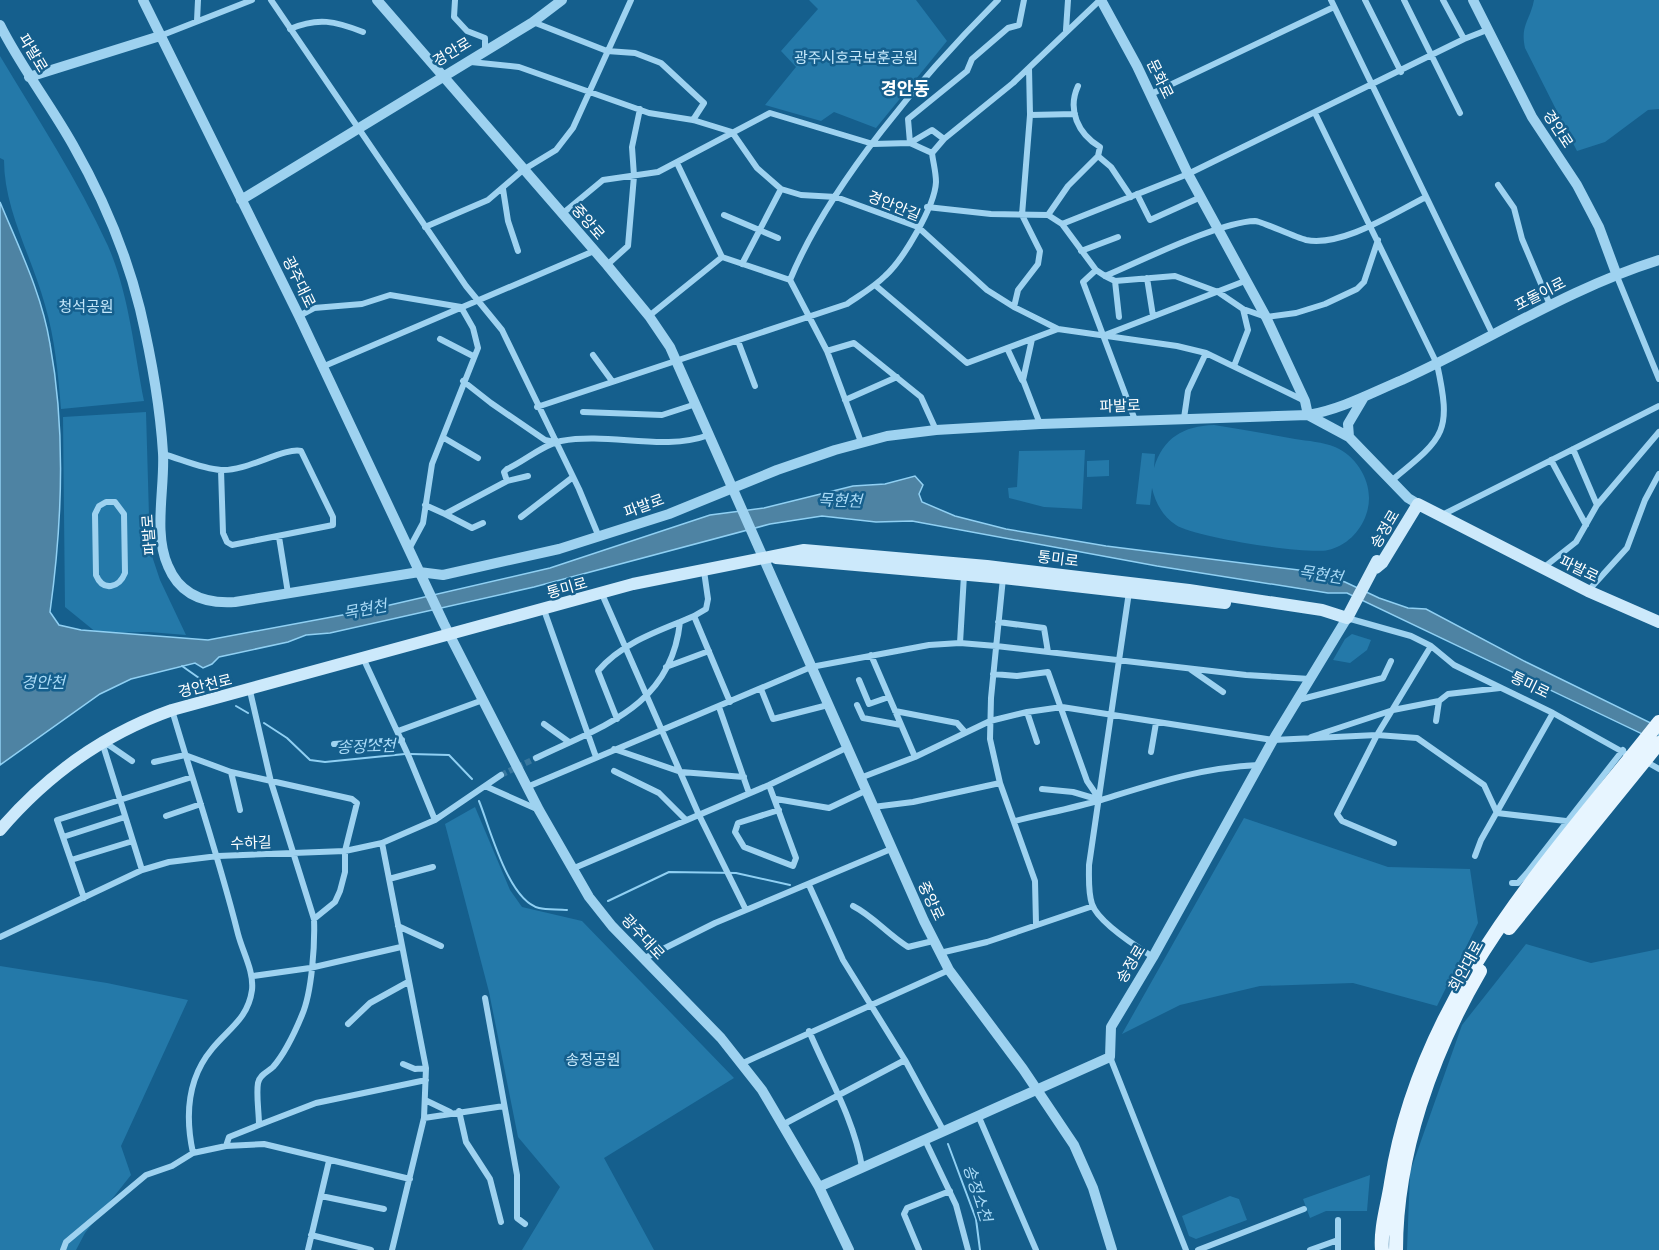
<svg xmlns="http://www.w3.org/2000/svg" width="1659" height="1250" font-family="'DM Sans','Noto Sans KR',sans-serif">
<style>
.green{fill:#2479a9}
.water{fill:#4e83a3;stroke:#90d0f3;stroke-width:1.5}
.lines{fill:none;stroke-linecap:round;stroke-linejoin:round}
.stream{stroke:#90d0f3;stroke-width:2}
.minor-tunnel{stroke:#38779e;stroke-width:6;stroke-dasharray:6 3;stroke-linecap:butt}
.minor{stroke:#9ed2f0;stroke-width:6}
.tertiary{stroke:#9ed2f0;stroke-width:10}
.secondary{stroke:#cce9fb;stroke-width:12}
.primary{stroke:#e7f5ff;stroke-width:14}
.labels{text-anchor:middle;stroke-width:5;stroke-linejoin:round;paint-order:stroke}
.street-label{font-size:15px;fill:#fff;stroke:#155f8d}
.park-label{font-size:15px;fill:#c5e8fb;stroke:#155f8d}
.water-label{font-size:16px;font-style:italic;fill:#aadbf7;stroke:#155f8d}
.quarter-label{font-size:18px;font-weight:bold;fill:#fff;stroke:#155f8d}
</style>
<rect width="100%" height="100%" fill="#155f8d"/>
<!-- green -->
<path class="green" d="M809,0H916L947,41L876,128L834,112L821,121L765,105L796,67L781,51L818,9Z
M1534,0H1659V109L1648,110L1605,142L1577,151L1525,48C1520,25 1530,21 1534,0Z
M0,56C37,118 78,180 108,246C129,294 134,350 144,401L61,409C58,373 55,339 45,305C32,257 4,210 4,160L0,158Z
M146,412L150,550L160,580L186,635L149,632L97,633L65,607L63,417Z
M1214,425C1241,429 1268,434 1295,439C1308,441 1323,442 1335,447C1360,458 1376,488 1366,515C1360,532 1346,546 1328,550C1307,555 1193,537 1176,525C1163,517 1155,502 1152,488L1150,505L1136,504L1142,453L1155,454L1154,468C1163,438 1183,426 1214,425Z
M1085,450L1082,509L1044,507L1009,498L1008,488L1017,487L1019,451Z
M1109,460V476L1087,477V461Z
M1352,634L1371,640L1367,650L1350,663L1333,660L1345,639Z
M475,807L510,890L522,907L582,921L734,1078L604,1158L654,1250H522L560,1187L518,1137L489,992L445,824Z
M1244,818L1388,867L1470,869L1478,923L1437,1006L1353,983L1260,986L1180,1005L1122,1034Z
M1526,944L1591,963L1659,949V1250H1407L1410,1172L1462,1025Z
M0,966L107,983L188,1000L121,1146L131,1175L85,1233L76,1250H0Z
M1370,1175L1367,1211H1326L1310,1218L1303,1199Z
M1230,1196L1239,1199L1247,1220L1196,1239L1189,1236L1182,1216Z"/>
<!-- water -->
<path class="water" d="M0,202C19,248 42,294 50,344C66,431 62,525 50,612L59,625L81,630L208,640L364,611L550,568L710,515L764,508L853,486L885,484L915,476L923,485L919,494L922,502L955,516L1006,529L1106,546L1307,571L1345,582L1379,598L1408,608L1426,609L1526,662L1659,727V742L1347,593H1328L1157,566L912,521L876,522L822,516L770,524L534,587L330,633L306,635L288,642L219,657L212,664L203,668L195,663L131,679L100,694L0,765Z"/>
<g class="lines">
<!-- stream -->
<path class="stream" d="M182,666L199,678
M236,706L248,713
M264,723L287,738L310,760L325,762L405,754
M411,754L449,755L472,779
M479,801C490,828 508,900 539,908C547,910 558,909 567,910
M608,901L669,872L736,873L790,885
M948,1144L976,1219L980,1250"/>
<!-- minor-tunnel -->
<path class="minor-tunnel" d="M501,775L536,758"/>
<!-- minor -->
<path class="minor" d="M271,0L466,286L502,330L579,489L599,537
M455,0L454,17L467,31L485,38V49
M1331,0L1493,335
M1365,0L1401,72
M1404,0L1460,113
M1443,0L1464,39
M197,21L198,0
M533,22L607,51L635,53L661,63L704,103L693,120
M290,29C318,17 335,21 363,32
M1066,30L1068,0
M160,36L252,0
M471,62L519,67L649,113L693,120L732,132L757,168L781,189L801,195L836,197L918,227L987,290L1014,307L1058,329L1177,346L1206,353L1305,401
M1078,86C1067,110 1078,134 1100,147L1098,156
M1151,94L1334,7
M1315,113L1437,364C1452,433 1445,437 1391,481
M1030,115L1075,114
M932,153L910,143L908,119L967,71L972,59L1008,28L1019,25L1024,0
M677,163L722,257
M1498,185L1514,208L1522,239L1550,305
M503,189L508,221L518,251
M1137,194L1150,220L1201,197
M927,207L991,214L1048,215L1062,224L1096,270L1105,276L1115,281L1175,276L1218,292L1243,309L1266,317L1296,313L1325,304L1357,289L1364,282L1378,240
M562,214L603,180L658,172L770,113L873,144L910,143L932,130L944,139
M724,215L778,238
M1048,215L1068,186L1098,156L1111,167L1131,197
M1062,224L1188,174L1464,39L1487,30
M425,227L488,200L523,170L556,150L573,128L631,0
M1081,251L1118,237
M742,264L781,189
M607,265L628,246L634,176L632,147L640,109
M1096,270L1083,282L1135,420
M1616,274L1659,379
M1105,276C1141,261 1219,222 1255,221C1261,221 1294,237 1306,240C1343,247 1394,213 1426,197
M1147,278L1153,316
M1115,281L1119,317
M875,285L967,363L1058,329
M1014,307L1018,290L1038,264L1040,251L1022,215L1030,115L1029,68
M299,316L314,308L362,304L390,295L461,307L473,328L478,348L432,464L423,523L409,549
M649,316L722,257L790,280
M1105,335L1245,281
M440,339L473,356
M1032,339L1023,380L1040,424
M738,341L755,386
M1007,348L1022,380
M827,351L854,343L921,397L936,430
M593,355L612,381
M1234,366L1248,330L1243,309
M322,367L594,251
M463,381L491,403L545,440L554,442
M845,400L897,377
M537,407L847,304C860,295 874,287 885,276C903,260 935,206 936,182C936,172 933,162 932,153L944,139L1013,83L1100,0
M583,412L662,415L696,404
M1184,418L1188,391L1206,353
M444,438L478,458
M861,442L827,351L790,280C830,183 924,74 998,0
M1573,449L1597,505
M163,454C181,459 202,469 221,470C245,472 285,447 301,451L333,517V525L232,545L227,542L223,533L221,470
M1551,460L1586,525
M507,481L528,476
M106,502H115L124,514L125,573C119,588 103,592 96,575L95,514L99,506Z
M425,505L445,514L507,481L504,472L507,469C525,461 542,445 561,441C611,432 662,452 709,435
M445,514L472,528L483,523
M1442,515L1659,406
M521,517L573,477
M279,537L288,593
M1543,568L1576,542L1597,505L1659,432
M704,571L708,599L706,609L694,616L730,702
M1003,578L991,698L990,739L1000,783L1035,881L1036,924
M1588,591L1627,548L1645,500L1659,474
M1129,592L1089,865C1089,878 1088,892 1092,904C1098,922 1137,947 1153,957
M602,594L699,815L746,910
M544,610L596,757
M1347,618L1411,636L1431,646L1454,665L1553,713L1630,756
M998,622L1044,628L1048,652
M960,643L964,575
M871,655L915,757
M364,660L409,757L435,820
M666,667L709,651
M1190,669L1223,692
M993,674L1017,676L1048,672L1087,781L1100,800
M859,680L869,704L889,697
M761,689L773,719L828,705
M1298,700L1383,678L1391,661
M857,705L863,718L901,725
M719,707L749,793
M172,710C194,785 219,858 238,934C243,953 254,971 252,990C248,1019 228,1029 212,1049C187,1079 185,1116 193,1153
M895,711L957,723L965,732
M1027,712L1037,742
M617,719L598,671C619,646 650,634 680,622
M1436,721L1439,701
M544,724L569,742
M398,731L483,700
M1311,737L1393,710L1439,701L1448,694L1500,688
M103,741L132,761
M102,742L142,870
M334,744L402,740
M614,749L681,772L744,777
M1151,752L1156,723
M536,758C602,726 671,707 680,622L694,616
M1645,761L1659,769
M154,762L185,755L231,772L352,799L357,803L345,851V872L340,891L335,902L314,919
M614,771L659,793L686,820
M231,772L240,810
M860,778L915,757L990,721L1027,712L1062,707L1273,740L1377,735L1417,738L1484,785L1497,813L1566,821
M769,785L796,858L793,866L744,847L735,832L738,823L779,810
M485,786L539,810
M527,787L811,667L929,645L960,643L996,646L1246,675L1310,679
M1042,789L1073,792L1100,800
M776,799L829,808L865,791
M873,807L913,802L1000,783
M166,816L201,804
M1015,821C1043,814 1073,808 1101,800C1156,783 1199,768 1259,765
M63,837L125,817
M382,843L426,1068L424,1118L392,1250
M1394,843L1342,821L1337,814L1377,735L1431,646
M1475,856L1481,840L1553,713
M71,860L133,841
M572,869L769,785L846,748
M389,879L433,867
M1512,883H1518L1527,873L1623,750
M809,885L843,960L905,1060L943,1130
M84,898L57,820L192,777
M853,906C873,916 887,934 908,947L933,941
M398,926L441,946
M0,937L142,870L169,862L218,856L345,851L382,843L435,820L501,775
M940,953L987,942L1093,906
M643,959L715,923L891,849
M253,976L310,968L401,947
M485,998L517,1175V1218L525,1224
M348,1024L370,1003L408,982
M809,1031C828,1076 854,1119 862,1167
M1110,1057L1186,1250
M743,1063L949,970
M403,1064L415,1069L426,1068
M425,1100L450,1112
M459,1111L466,1142L490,1179L501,1222
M978,1115L1036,1250
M424,1118L504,1106
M784,1124L905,1060
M259,1125L316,1103L426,1080
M925,1140L956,1205L968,1250
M226,1146L264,1144L410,1179
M321,1196L384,1209
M311,1235L371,1250
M63,1250L66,1242L146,1175L172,1166L193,1153L226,1146L229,1137L259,1125C259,1112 256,1095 258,1083C260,1074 268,1072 273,1067C286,1052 295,1032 302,1015C312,992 315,944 314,919L271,782L250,691
M308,1250L329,1161
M919,1250L904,1214L907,1208L950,1191
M1198,1250L1304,1209
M1310,1250L1338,1240
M1338,1250V1220"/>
<!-- tertiary -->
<path class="tertiary" d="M143,0L299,316L444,624L539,810L589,897L612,926L721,1038L762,1090L819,1187L849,1250
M377,0L607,265L649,316L670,347L924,921L949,970L1023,1069L1074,1145L1093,1188L1112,1250
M1101,0L1137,66L1188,174L1266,317L1305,401L1308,415
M1473,0L1532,117L1577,185L1599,227L1616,273
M0,25C21,67 50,104 73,145C102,196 126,252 140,309C151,356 160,405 163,453C165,488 153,533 168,566C180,595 205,604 235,602L419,572L443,575L559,549L669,514L777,470L835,450L887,436L936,430L1040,424L1308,415L1349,437L1408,498L1418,504
M29,77L160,36
M241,200L533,22L562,0
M1308,415C1342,409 1371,393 1402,380C1488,341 1569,288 1659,260
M1349,437L1348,424L1364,397
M819,1187L1110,1057L1111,1027L1153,957L1273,740L1347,618"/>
<!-- secondary -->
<path class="secondary" d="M776,558L1003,578L1225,603
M1376,568L1382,563L1418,504L1588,591L1659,622
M1347,618L1377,561
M0,830C47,775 104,734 172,710L633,584L804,550L987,566L1189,590L1322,610L1347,618"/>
<!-- primary -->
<path class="primary" d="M1509,928L1659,743
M1382,1250C1380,1228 1388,1204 1391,1183C1420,995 1546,865 1659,722
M1396,1250C1396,1154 1432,1053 1480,971"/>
</g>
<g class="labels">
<!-- street labels -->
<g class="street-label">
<text transform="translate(452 52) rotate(-31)" y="5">경안로</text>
<text transform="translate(33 53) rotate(59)" y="5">파발로</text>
<text transform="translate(1160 79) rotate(64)" y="5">문화로</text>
<text transform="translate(1558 129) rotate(57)" y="5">경안로</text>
<text transform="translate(894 206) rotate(22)" y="5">경안안길</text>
<text transform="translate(588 222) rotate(49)" y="5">중앙로</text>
<text transform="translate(299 282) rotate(64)" y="5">광주대로</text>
<text transform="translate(1540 294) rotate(-27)" y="5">포돌이로</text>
<text transform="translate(1120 406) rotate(-2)" y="5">파발로</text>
<text transform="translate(644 506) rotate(-20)" y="5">파발로</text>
<text transform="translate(1385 529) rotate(-59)" y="5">송정로</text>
<text transform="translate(149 535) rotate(-94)" y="5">파발로</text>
<text transform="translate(1058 559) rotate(7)" y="5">통미로</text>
<text transform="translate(1579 569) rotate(26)" y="5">파발로</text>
<text transform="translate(567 588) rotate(-16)" y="5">통미로</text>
<text transform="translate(1530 685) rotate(26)" y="5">통미로</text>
<text transform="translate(205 686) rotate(-14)" y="5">경안천로</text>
<text transform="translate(251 843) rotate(-2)" y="5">수하길</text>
<text transform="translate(931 901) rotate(65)" y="5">중앙로</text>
<text transform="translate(643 937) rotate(47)" y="5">광주대로</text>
<text transform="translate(1131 964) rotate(-59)" y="5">송정로</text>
<text transform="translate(1466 966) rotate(-61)" y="5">회안대로</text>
</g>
<!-- park labels -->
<g class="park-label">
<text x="856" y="63">광주시호국보훈공원</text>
<text x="86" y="312">청석공원</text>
<text x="593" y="1065">송정공원</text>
</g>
<!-- water labels -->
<g class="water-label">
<text transform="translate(840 500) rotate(2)" y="6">목현천</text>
<text transform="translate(1321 574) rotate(9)" y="6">목현천</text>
<text transform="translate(365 609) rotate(-11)" y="6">목현천</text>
<text x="43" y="688">경안천</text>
<text transform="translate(366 746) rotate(-2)" y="6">송정소천</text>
<text transform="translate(978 1193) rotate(72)" y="6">송정소천</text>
</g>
<!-- quarter labels -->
<g class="quarter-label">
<text x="905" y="95">경안동</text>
</g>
</g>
</svg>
